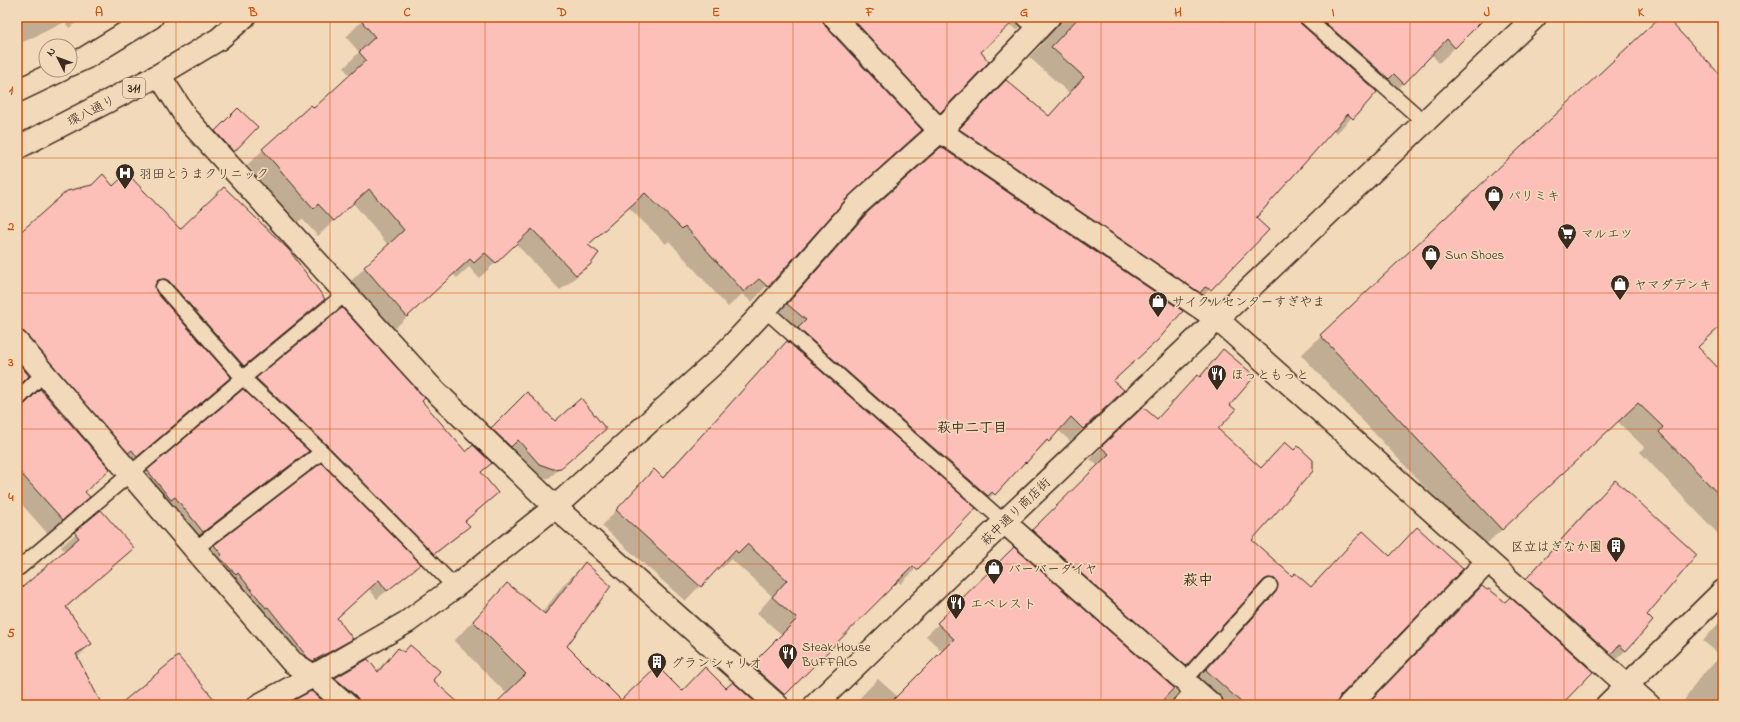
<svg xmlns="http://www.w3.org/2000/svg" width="1740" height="722" font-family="'Indie Flower','Klee One',sans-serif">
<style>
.shadow{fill:#0003}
.building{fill:#fcc0b9;stroke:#3b2a1e}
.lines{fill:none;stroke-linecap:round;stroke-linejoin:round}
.lane-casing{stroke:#3b2a1e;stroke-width:17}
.street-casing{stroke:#3b2a1e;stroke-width:25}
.secondary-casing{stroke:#3b2a1e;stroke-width:25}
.primary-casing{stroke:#3b2a1e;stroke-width:25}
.lane{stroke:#f2d9b9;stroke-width:14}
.street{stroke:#f2d9b9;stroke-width:22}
.secondary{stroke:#f2d9b9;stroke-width:22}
.primary{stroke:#f2d9b9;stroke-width:22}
.grid{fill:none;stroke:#ce520f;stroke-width:1;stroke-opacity:0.55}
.labels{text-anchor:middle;stroke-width:3.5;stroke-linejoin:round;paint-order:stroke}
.shield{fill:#f2d9b9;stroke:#725e4c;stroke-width:1}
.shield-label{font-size:12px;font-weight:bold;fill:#3b2a1e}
.street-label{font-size:13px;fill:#3b2a1e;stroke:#f2d9b9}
.poi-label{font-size:13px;fill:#3b2a1e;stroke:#f2d9b9;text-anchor:start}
.neighbourhood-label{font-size:14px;font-weight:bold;fill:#3b2a1e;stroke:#f2d9b9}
.quarter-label{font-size:15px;font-weight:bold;fill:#3b2a1e;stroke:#f2d9b9}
.neatline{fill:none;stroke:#ce520f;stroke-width:1.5}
.grid-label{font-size:13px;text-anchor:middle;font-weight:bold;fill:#ce520f}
</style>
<rect width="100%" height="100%" fill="#f2d9b9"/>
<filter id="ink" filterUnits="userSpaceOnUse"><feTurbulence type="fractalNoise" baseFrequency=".025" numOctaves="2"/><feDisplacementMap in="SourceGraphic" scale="8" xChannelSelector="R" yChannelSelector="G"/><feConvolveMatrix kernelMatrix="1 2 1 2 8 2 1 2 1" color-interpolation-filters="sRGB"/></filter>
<g filter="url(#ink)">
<!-- shadow -->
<path class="shadow" d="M17,17H84L69,28L65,22L17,45Z
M366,17H1486L1439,63L1431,54L1388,99L1378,89L1337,133L1333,130L1255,218L1210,289L1194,305L945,145L991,97L1048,117L1069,93L1029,57L1043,43L1046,36L1028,20L1017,30L1009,24L980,52L939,112L924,128L828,24L821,20L824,26L921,130L842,202L752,302L742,294L728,307L669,241L666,244L629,208L587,246L589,264L573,280L560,290L516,244L479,278L469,267L457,278L453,274L391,332L349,283L388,245L353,203L318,236L302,219L297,223L247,165L263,150L314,109L350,76L344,68L359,52L346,37Z
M1662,17H1665L1723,80V324L1698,347L1723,374V539L1640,452L1644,447L1618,422L1482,548L1301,355Z
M238,109L256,127L227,157L210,138Z
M113,187L180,230L324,299L309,314L229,380L228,379L215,391L122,470L17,354V236Z
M869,213L1112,381L1110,403L1070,441L1058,430L1035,454L1034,453L1012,474L981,507L978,504L901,584L897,581L774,705L736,681L782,635L757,613L772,596L731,559L722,568L720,565L685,601L602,526L638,486L662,478L787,342L794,334L775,317Z
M342,309L466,453L490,463L480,473L497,493L465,522L468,526L459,535L424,563L319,455L247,389Z
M1223,350L1229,405L1217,429L1261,469L1285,443L1250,540L1292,577L1339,696L1336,705H1205L1188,690L1265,605L1266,595L1259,589L1252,591L1174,677L1021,542L1098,466L1090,459L1102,447L1157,419L1185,388L1197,376L1199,377Z
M527,394L555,422L605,429L549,478L541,479L481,439Z
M17,409L109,469L84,492L88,497L48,534L17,499Z
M307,451L298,461L193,541L138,481L148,471Z
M321,465L419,564L377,599L369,589L336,619L352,639L342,648L314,664L297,648L290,655L205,556L214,546Z
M1615,482L1646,615L1626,650L1604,672L1597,666L1560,705H1367L1505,603L1506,601L1593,503Z
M101,511L133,548L66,608L91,644L77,658L100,705H17V590L25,584L26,585L65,551L61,547Z
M1014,549L1178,693L1170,702V705H853L878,679L898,697L942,651L926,636Z
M585,564L565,646L621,702L682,692L726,690L757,705H496L507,694L454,641L507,584L542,613L565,583Z
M1723,618V705H1681L1700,677L1721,656L1703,641Z
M398,649L460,705H338L325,693L344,674L376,671Z"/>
<!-- building -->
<path class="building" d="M358,17H822L825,26L922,130L850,195L768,287L759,279L744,292L685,226L682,229L645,193L588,245L599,253L590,265L576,275L532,229L496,263L485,253L474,263L470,259L407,317L364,267L404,230L369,189L334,221L318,204L314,209L262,149L311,105L314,108L366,60L359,52L375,37Z
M851,17H1015V20L981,52L989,62L940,113Z
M1079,17H1220L1224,21L1228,17H1298L1300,23L1377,92L1353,119L1348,114L1256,218L1269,230L1211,290L1205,287L1200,293L959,129L1006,80L1049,116L1084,77L1051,47Z
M1319,17H1486L1455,48L1447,39L1404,84L1394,74L1389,79Z
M1660,17H1666L1723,78V324L1698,347L1723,373V499L1659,432L1663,427L1638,403L1502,530L1320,335Z
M238,108L258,127L234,152L215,131Z
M941,147L1183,311L1158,340L1113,381L1124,390L1083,429L1071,417L1049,442L1047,440L1026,463L1025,462L995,495L992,492L988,496L798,328L806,320L787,304L868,212Z
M127,173L180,229L224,187L289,250L325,299L244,366L169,281L165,279L158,280L155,285L157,293L231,377L137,457L132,450L128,453L26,334L21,330H17V235L67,191L92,185L103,174L113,186Z
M342,308L425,398L422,401L466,452L473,445L492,463L481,472L498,493L465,521L470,526L434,554L328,446L256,378Z
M787,341L976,508L917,570L913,566L785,695L751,665L797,619L772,597L787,580L747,544L738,553L735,550L701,587L616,510L654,469L663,478Z
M1223,349L1255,376L1230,405L1236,410L1218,429L1261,468L1285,442L1294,450L1298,446L1313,460V471L1252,540L1292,576L1295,573L1311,587L1363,531L1390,556L1417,527L1463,569L1340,696L1337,705H1244L1206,670L1276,592L1278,584L1275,579L1268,578L1264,580L1186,666L1032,530L1109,454L1101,447L1143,407L1157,419L1197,375L1200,377Z
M17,361L29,376L17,388Z
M40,389L110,469L85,492L90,497L63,520L17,469V408L23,406Z
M243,389L309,451L203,532L175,497L171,500L147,470Z
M527,392L555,421L581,398L606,429L561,468L553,469L539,464L518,440L511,447L491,428Z
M321,463L421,564L387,591L379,580L337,618L353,639L313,661L308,658L268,607L266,608L238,573L236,575L220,557L222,555L214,545Z
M1615,480L1697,555L1647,615L1653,621L1626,651L1619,645L1611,654L1526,579Z
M101,510L134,548L66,607L92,644L76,654L102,705H17V592L79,538L74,532Z
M1014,547L1174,688L1158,705H888L954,639L937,623Z
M585,562L611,586L567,646L621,700L657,666L682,691L705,667L726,688L733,682L758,705H494L526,674L473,621L507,583L545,614Z
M1482,586L1487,590L1489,589L1505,602L1510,597L1593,672L1561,705H1366Z
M410,645L440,671L433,680L461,705H359V700L355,695L335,678L368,659L378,672L398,648L404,652Z
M178,656L219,705H119Z
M311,691L328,705H285Z"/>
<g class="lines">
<defs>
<path id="lane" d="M1023,17L1036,30
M1306,17L1424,122
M163,287L243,378L322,452L455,587
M765,310L1004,522
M17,400L44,373
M195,549L322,452
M17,566L19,568L243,378L345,294
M1184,681L1270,586
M1179,705L1194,689"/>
<path id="street" d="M834,17L940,131L1217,319L1649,705
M159,75L188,120L429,385L555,507L777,705
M17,342L292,662L313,676L347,705
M1004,522L1212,705
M259,705L313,676L407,622L455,587L555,507L720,358L765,310L859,203L940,131L1049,17
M1349,705L1488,561
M1607,705L1723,591"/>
<path id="secondary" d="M815,705L1004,522L1535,17"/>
<path id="primary" d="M70,65L85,58L152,17
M17,91L61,70
M17,148L159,75L219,39L244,17"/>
</defs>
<!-- lane casing -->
<use href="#lane" class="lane-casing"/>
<!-- street casing -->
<use href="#street" class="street-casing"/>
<!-- secondary casing -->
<use href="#secondary" class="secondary-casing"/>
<!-- primary casing -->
<use href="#primary" class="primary-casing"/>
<!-- lane -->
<use href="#lane" class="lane"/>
<!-- street -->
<use href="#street" class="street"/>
<!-- secondary -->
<use href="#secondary" class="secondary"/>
<!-- primary -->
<use href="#primary" class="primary"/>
</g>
</g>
<!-- grid -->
<path class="grid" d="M176,17V705M330,17V705M485,17V705M639,17V705M793,17V705M947,17V705M1101,17V705M1255,17V705M1410,17V705M1564,17V705M17,158H1723M17,293H1723M17,429H1723M17,564H1723"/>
<!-- icons -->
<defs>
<symbol id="hospital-pin" viewBox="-11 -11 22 30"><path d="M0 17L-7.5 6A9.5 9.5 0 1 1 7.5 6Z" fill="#3b2a1e" stroke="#f2d9b9"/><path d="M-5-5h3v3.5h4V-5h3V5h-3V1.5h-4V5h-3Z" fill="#fff"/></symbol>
<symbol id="shop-pin" viewBox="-11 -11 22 30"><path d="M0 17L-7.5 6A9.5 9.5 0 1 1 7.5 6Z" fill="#3b2a1e" stroke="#f2d9b9"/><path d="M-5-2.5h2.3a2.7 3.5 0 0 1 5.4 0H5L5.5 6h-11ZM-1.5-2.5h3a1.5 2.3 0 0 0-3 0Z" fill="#fff"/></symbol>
<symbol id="supermarket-pin" viewBox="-11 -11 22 30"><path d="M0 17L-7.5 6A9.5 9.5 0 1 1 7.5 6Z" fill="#3b2a1e" stroke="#f2d9b9"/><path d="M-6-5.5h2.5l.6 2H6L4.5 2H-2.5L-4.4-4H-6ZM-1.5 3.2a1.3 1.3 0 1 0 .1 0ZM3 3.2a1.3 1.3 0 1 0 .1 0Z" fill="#fff"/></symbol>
<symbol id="restaurant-pin" viewBox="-11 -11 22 30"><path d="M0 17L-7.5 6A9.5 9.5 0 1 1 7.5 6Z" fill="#3b2a1e" stroke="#f2d9b9"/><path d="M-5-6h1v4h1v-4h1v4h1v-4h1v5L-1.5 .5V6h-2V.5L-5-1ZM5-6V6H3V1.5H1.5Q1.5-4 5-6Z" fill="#fff"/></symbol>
<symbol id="building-pin" viewBox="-11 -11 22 30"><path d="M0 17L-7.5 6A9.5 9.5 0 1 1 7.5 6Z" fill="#3b2a1e" stroke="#f2d9b9"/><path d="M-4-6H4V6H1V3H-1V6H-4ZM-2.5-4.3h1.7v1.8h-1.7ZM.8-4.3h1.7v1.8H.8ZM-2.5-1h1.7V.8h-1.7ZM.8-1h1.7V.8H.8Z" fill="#fff"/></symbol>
</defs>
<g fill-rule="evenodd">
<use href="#hospital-pin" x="114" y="162" width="22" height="30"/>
<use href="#shop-pin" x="1483" y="184" width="22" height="30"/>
<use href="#supermarket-pin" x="1556" y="222" width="22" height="30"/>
<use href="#shop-pin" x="1420" y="243" width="22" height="30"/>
<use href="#shop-pin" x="1609" y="273" width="22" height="30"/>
<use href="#shop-pin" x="1147" y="290" width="22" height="30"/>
<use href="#restaurant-pin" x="1206" y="363" width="22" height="30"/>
<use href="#building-pin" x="1605" y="535" width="22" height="30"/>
<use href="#shop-pin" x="983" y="557" width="22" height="30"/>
<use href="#restaurant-pin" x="945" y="592" width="22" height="30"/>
<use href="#restaurant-pin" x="777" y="642" width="22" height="30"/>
<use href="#building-pin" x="646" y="651" width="22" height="30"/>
</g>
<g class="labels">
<!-- shield labels -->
<rect class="shield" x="123" y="78" width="22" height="20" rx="3"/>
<g class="shield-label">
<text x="134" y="92">311</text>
</g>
<!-- street labels -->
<g class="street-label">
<text transform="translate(91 110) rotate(-27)" y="5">環八通り</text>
<text transform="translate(1015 511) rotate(-44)" y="5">萩中通り商店街</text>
</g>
<!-- poi labels -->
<g class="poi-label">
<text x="139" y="178">羽田とうまクリニック</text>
<text x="1508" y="200">パリミキ</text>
<text x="1581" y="238">マルエツ</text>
<text x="1445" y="259">Sun Shoes</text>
<text x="1634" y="289">ヤマダデンキ</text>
<text x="1172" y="306">サイクルセンターすぎやま</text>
<text x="1231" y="379">ほっともっと</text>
<text x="1602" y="551" text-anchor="end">区立はぎなか園</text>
<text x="1008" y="573">バーバーダイヤ</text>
<text x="970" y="608">エベレスト</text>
<text x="802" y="651">Steak House<tspan x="802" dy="15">BUFFALO</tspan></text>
<text x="671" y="667">グランシャリオ</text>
</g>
<!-- neighbourhood labels -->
<g class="neighbourhood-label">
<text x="972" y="432">萩中二丁目</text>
</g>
<!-- quarter labels -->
<g class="quarter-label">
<text x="1198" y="585">萩中</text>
</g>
</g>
<!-- margin -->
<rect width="1740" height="722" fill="none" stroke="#f2d9b9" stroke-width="44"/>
<!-- north arrow -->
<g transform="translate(58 58) rotate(312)"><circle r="19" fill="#f2d9b9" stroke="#a9937b"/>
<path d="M0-3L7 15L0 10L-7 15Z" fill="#3b2a1e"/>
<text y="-6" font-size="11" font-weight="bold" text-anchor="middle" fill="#3b2a1e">N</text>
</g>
<rect x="22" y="22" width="1696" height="678" class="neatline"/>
<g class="grid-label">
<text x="99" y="16">A</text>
<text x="253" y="16">B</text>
<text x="407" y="16">C</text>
<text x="562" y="16">D</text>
<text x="716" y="16">E</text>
<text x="870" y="16">F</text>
<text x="1024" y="16">G</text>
<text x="1178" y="16">H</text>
<text x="1333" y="16">I</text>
<text x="1487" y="16">J</text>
<text x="1641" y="16">K</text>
<text x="11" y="94">1</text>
<text x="11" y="230">2</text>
<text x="11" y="366">3</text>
<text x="11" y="501">4</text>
<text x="11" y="637">5</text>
</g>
</svg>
